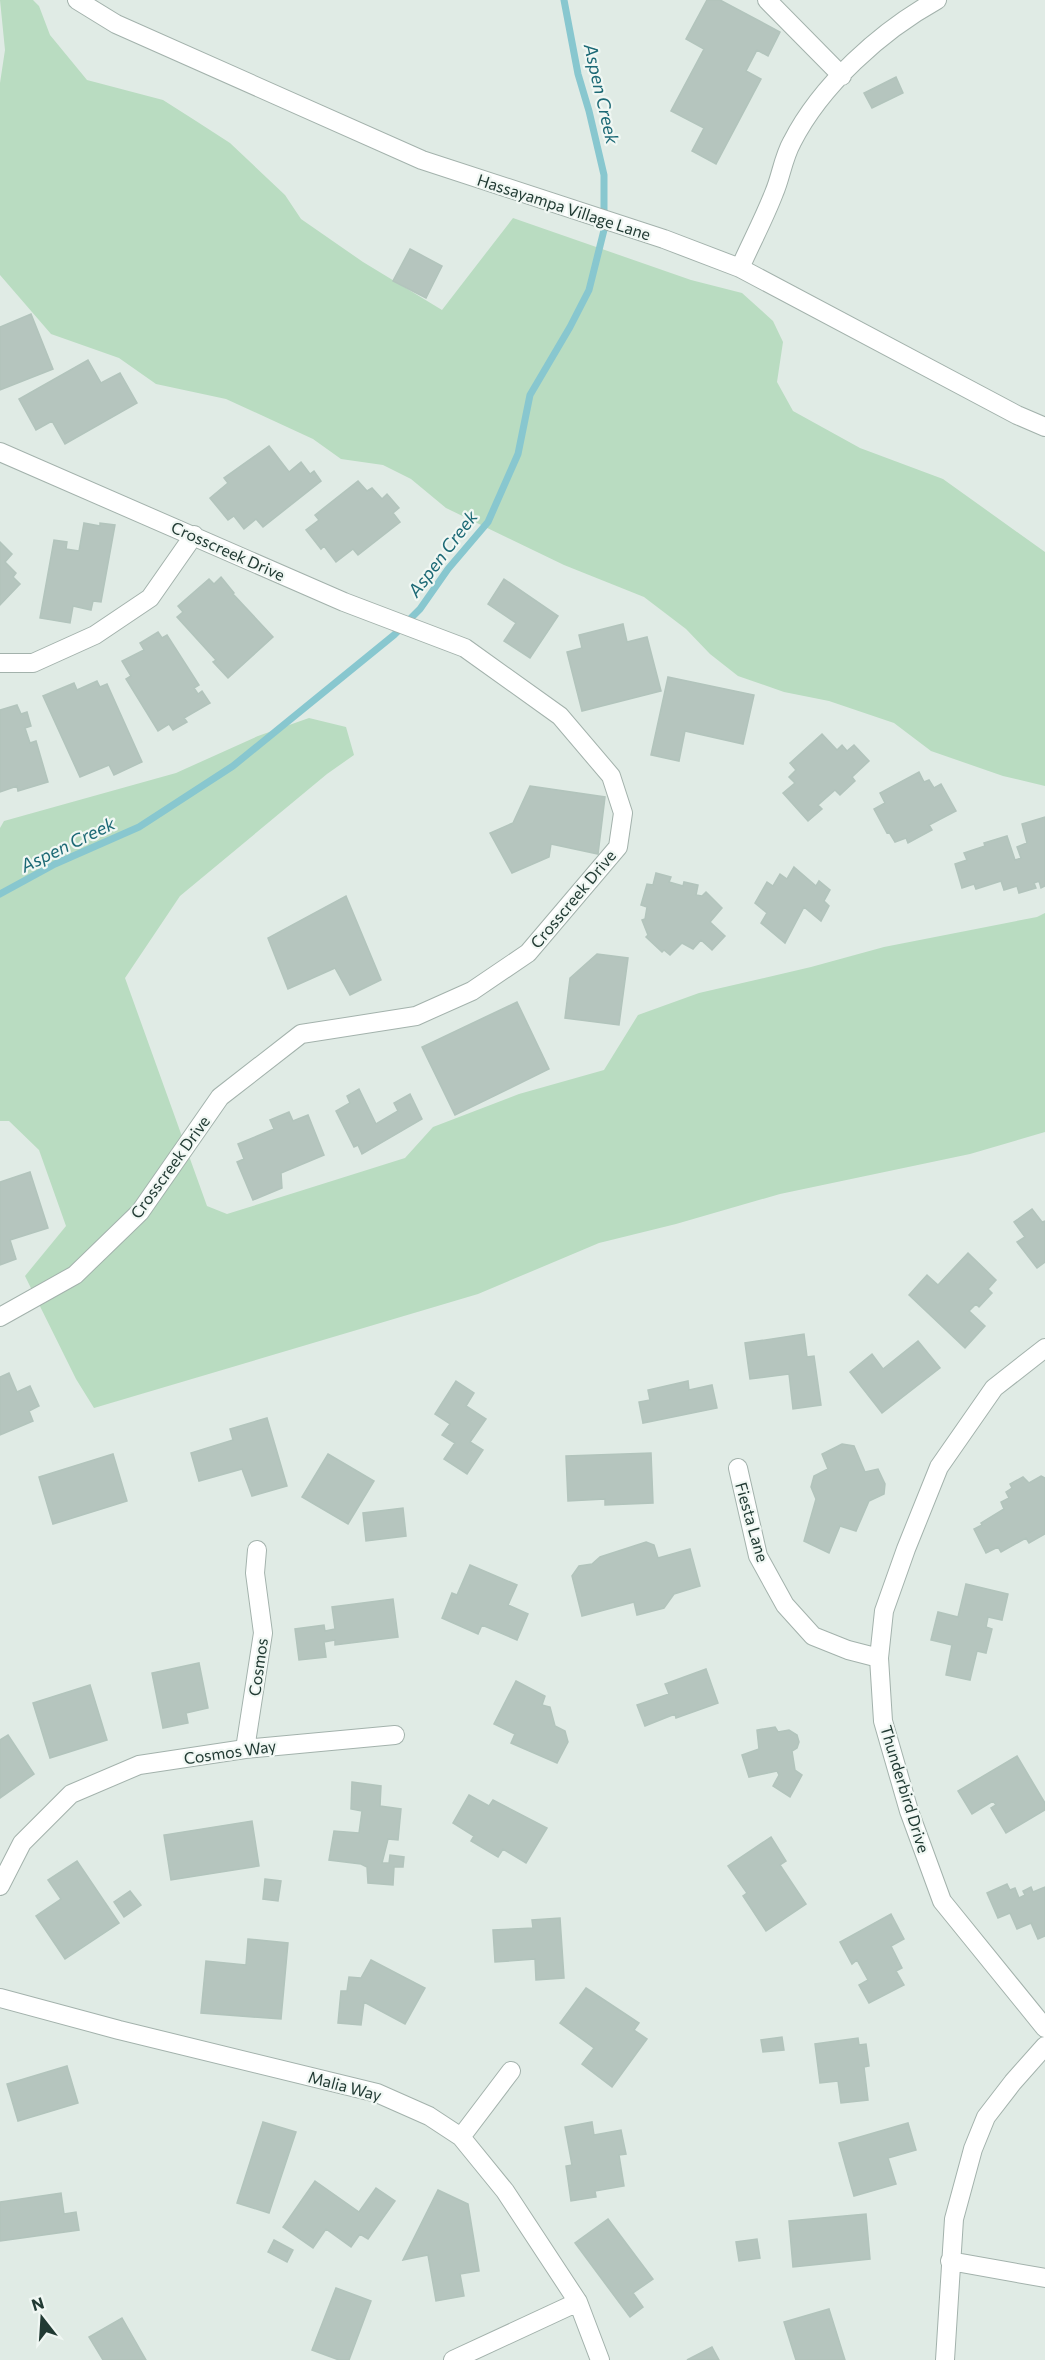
<svg xmlns="http://www.w3.org/2000/svg" width="1045" height="2360" font-family="Commissioner,sans-serif">
<style>
.green{fill:#b9dcc1}
.lines{fill:none;stroke-linecap:round;stroke-linejoin:round}
.stream{stroke:#88c7cf;stroke-width:7}
.building{fill:#b5c5be;stroke:#b2c4bc;stroke-width:1.5}
.minor-casing{stroke:#a3b2ac;stroke-width:20}
.minor{stroke:#fff;stroke-width:18}
.labels{text-anchor:middle;stroke-width:4.5;stroke-linejoin:round;paint-order:stroke}
.street-label{font-size:16px;fill:#213a33;stroke:#f0f7f3}
.water-label{font-size:18px;font-style:italic;fill:#1c6975;stroke:#f0f7f3}
</style>
<rect width="100%" height="100%" fill="#e0ebe5"/>
<!-- green -->
<path class="green" d="M0,0H33L39,6L50,35L87,80L163,100L196,121L230,143L285,195L301,219L363,262L442,310L513,218L691,280L742,293L773,321L783,342L777,382L793,411L860,448L943,479L1045,552V786L1003,776L931,751L894,723L829,701L784,692L738,676L710,654L686,629L644,597L564,565L446,508L411,479L383,465L341,459L313,439L226,399L156,384L119,358L51,334L0,275V83L5,50Z
M309,718L346,727L354,755L327,774L180,896L125,978L207,1206L227,1214L405,1158L433,1127L519,1094L604,1070L638,1015L699,993L811,967L884,947L1037,917L1045,913V1132L970,1154L780,1194L676,1224L599,1243L478,1294L94,1408L76,1379L25,1276L66,1226L39,1150L9,1121H0V828L4,821L176,773L258,736Z"/>
<g class="lines">
<!-- stream -->
<path class="stream" d="M0,894L55,864L139,827L233,766L394,635L420,609L448,569L488,522L518,454L530,395L570,327L589,290L604,230V175L589,111L578,74L564,0"/>
</g>
<!-- building -->
<path class="building" d="M707,0H720L780,32L768,56L757,50L746,71L761,79L716,164L692,151L704,128L671,111L704,49L686,39Z
M896,77L903,93L872,108L864,93Z
M410,249L442,266L426,298L393,281Z
M31,314L53,369L0,390V327Z
M88,360L101,383L120,373L137,403L65,444L52,421L36,430L19,399Z
M269,446L289,472L301,462L310,474L314,471L321,481L263,527L256,519L244,529L234,516L228,520L210,498L228,483L224,478Z
M358,481L367,491L372,488L382,499L387,494L399,508L393,513L400,522L358,555L353,549L336,562L324,546L321,549L306,530L319,520L315,515Z
M84,523L100,526V523L115,525L101,602L93,601L91,610L73,606L70,623L40,618L54,540L67,542L66,549L79,551Z
M0,542L12,554L5,562L16,573L13,577L20,584L0,605Z
M221,577L234,593L233,594L273,637L228,678L213,662L216,660L177,617L183,612L178,606L209,579L214,584Z
M504,579L558,616L530,658L504,641L516,623L488,604Z
M623,624L627,642L647,637L661,691L582,711L567,652L582,648L579,635Z
M158,632L162,638L167,635L199,685L194,688L198,694L202,691L210,703L184,718L187,722L173,730L169,724L158,731L126,679L131,676L122,661L144,650L140,643Z
M668,677L754,695L743,744L685,731L679,761L651,755Z
M97,681L100,687L107,684L142,762L114,775L109,765L80,777L43,696L74,683L77,690Z
M17,705L21,714L27,712L31,726L25,728L30,743L36,741L48,782L18,791L17,786L0,792V710Z
M822,734L837,750L842,745L847,751L854,745L869,761L852,777L855,781L840,795L835,790L818,805L822,809L808,821L783,793L795,783L789,777L796,770L790,763Z
M919,772L924,782L929,780L934,788L941,784L956,811L929,825L932,830L908,843L906,838L895,842L889,832L887,833L874,809L885,803L880,793Z
M530,786L605,797L598,854L551,844L549,857L512,873L490,833L513,823Z
M1045,817V886L1041,888L1039,881L1034,883L1036,888L1019,893L1017,886L1004,890L1001,881L976,889L974,884L962,888L955,864L967,860L964,853L985,846L984,843L1007,836L1015,860L1021,858L1017,847L1027,843L1022,824Z
M794,867L816,886L819,881L830,890L824,901L829,906L821,921L804,907L785,943L761,923L767,913L755,903L767,882L773,886L780,874L787,879Z
M656,873L671,877L669,882L683,886L684,882L698,885L696,895L702,896L706,892L722,908L710,922L725,936L712,950L701,940L693,949L682,943L670,955L664,950L662,952L646,937L648,935L642,920L645,919L647,907L641,905L647,884L653,885Z
M346,896L381,980L350,995L335,968L288,989L268,938Z
M597,954L628,958L619,1025L565,1018L570,978Z
M517,1002L549,1069L455,1115L422,1047Z
M359,1089L376,1124L398,1111L394,1103L410,1094L422,1119L362,1154L358,1145L354,1147L336,1111L350,1103L347,1096Z
M289,1112L293,1121L308,1115L324,1155L281,1173L282,1188L253,1200L237,1162L244,1159L238,1144L274,1129L270,1120Z
M30,1172L48,1228L10,1240L16,1259L0,1265V1182Z
M1032,1209L1042,1222L1045,1221V1262L1037,1268L1017,1242L1025,1237L1014,1222Z
M968,1253L996,1280L988,1289L992,1293L979,1307L976,1304L969,1311L985,1326L965,1348L909,1295L927,1275L938,1285Z
M804,1334L807,1357L814,1356L821,1405L793,1409L789,1374L750,1379L745,1343Z
M918,1341L940,1368L882,1413L850,1372L872,1354L883,1369Z
M9,1373L17,1392L30,1386L39,1406L29,1411L33,1421L0,1435V1377Z
M456,1381L474,1393L466,1406L486,1419L470,1442L483,1450L467,1474L444,1459L455,1443L442,1435L450,1424L435,1414Z
M688,1381L689,1390L712,1385L717,1408L643,1423L639,1402L650,1400L648,1390Z
M267,1418L287,1486L252,1496L242,1469L199,1481L191,1453L233,1440L230,1429Z
M842,1444L854,1446L865,1472L878,1469L885,1484L884,1494L869,1501L856,1531L840,1526L829,1553L804,1541L816,1499L811,1487L814,1476L828,1469L822,1454Z
M651,1453L653,1503L605,1505V1499L568,1501L566,1456Z
M113,1454L127,1501L53,1524L39,1477Z
M328,1454L374,1481L348,1524L302,1497Z
M1041,1476L1045,1478V1534L1029,1543L1026,1538L1001,1552L998,1547L986,1553L974,1529L982,1525L981,1523L1004,1509L1001,1502L1009,1498L1006,1492L1012,1488L1010,1484L1023,1477L1029,1483Z
M403,1508L406,1536L366,1541L363,1513Z
M646,1542L654,1545L658,1558L690,1549L700,1586L674,1594L664,1608L637,1615L634,1602L582,1616L572,1576L579,1566L592,1564L600,1557Z
M470,1565L517,1585L508,1605L528,1614L517,1640L482,1625L478,1634L442,1618L452,1593L457,1595Z
M966,1584L1008,1594L1002,1620L988,1617L986,1627L992,1629L986,1653L977,1651L970,1680L946,1675L952,1645L931,1640L938,1612L958,1617Z
M393,1599L398,1637L335,1645V1640L324,1642L326,1657L299,1660L295,1629L324,1625L325,1631L335,1629L332,1607Z
M199,1663L208,1708L186,1713L188,1723L163,1728L152,1673Z
M706,1669L718,1703L676,1718L675,1714L645,1726L637,1705L669,1694L665,1684Z
M516,1681L545,1696L542,1705L550,1707L555,1726L565,1731L568,1742L557,1763L511,1743L515,1734L494,1724Z
M90,1685L107,1740L50,1758L33,1703Z
M775,1727L778,1732L789,1730L797,1735L799,1742L797,1748L792,1751L795,1770L802,1775L790,1797L773,1786L779,1775L777,1771L749,1777L742,1755L759,1749L757,1730Z
M8,1735L34,1774L0,1798V1740Z
M1017,1756L1045,1803V1810L1006,1833L991,1808L996,1805L993,1801L972,1814L958,1791Z
M352,1782L381,1786L380,1806L401,1809L398,1840L388,1839L382,1863H389L390,1855L404,1857L403,1867H394L393,1885L368,1883L367,1867L361,1864L329,1860L334,1831L359,1833L362,1811L351,1809Z
M469,1795L489,1806L493,1800L547,1828L526,1863L503,1849L498,1857L471,1841L474,1836L453,1823Z
M252,1821L259,1866L171,1880L164,1835Z
M771,1837L786,1861L780,1865L806,1904L766,1931L743,1896L747,1893L728,1866Z
M77,1861L119,1923L65,1959L36,1916L61,1899L48,1880Z
M265,1879L281,1881L278,1901L263,1899Z
M1007,1884L1010,1890L1015,1888L1019,1898L1025,1895L1023,1891L1031,1887L1033,1892L1045,1887V1936L1038,1939L1031,1923L1017,1929L1010,1913L998,1918L987,1893Z
M130,1891L141,1905L124,1917L114,1902Z
M891,1914L904,1939L891,1946L902,1968L896,1971L904,1985L869,2003L859,1985L868,1980L857,1960L852,1964L840,1942Z
M560,1918L564,1978L536,1980L535,1959L495,1962L493,1930L533,1928L532,1920Z
M248,1939L288,1943L281,2019L201,2013L206,1961L246,1965Z
M371,1960L425,1988L405,2024L364,2002L361,2025L338,2023L341,1991H347L349,1977L361,1978Z
M586,1988L639,2023L634,2030L647,2039L612,2087L582,2064L594,2048L560,2023Z
M782,2037L784,2050L763,2052L761,2040Z
M858,2038L859,2045L866,2044L869,2066L864,2067L868,2100L841,2103L838,2081L820,2083L815,2044Z
M67,2066L78,2103L18,2121L7,2084Z
M263,2122L296,2132L269,2213L237,2203Z
M592,2122L594,2135L621,2130L626,2154L619,2155L624,2186L595,2191L596,2197L571,2201L566,2166L572,2165L565,2127Z
M908,2123L916,2150L888,2158L896,2184L854,2196L839,2143Z
M315,2181L359,2212L376,2188L395,2201L368,2239L360,2234L351,2247L326,2229L313,2248L283,2227Z
M438,2190L468,2204L479,2271L460,2274L464,2296L436,2301L428,2255L403,2260Z
M61,2193L64,2214L76,2212L79,2230L0,2241V2202Z
M866,2214L870,2259L793,2267L789,2221Z
M608,2219L653,2279L633,2293L643,2307L630,2317L575,2243Z
M757,2239L760,2258L739,2261L736,2242Z
M274,2240L293,2250L287,2262L268,2252Z
M336,2288L371,2301L349,2360H339L312,2350Z
M829,2309L845,2360H796L784,2322Z
M122,2318L146,2360H103L89,2337Z
M712,2347L719,2360H687Z"/>
<g class="lines">
<defs>
<path id="minor" d="M77,0L116,24L422,160L664,239L740,268L1017,415L1045,427
M767,0L842,76
M740,268C751,243 764,219 774,193C781,177 783,158 792,142C821,85 881,31 937,0
M0,452L344,602L465,648L560,716L611,776L623,813L618,847L528,953L472,991L416,1016L301,1034L220,1097L140,1212L75,1275L0,1317
M0,663H33L95,635L150,598L194,535
M1045,1348L994,1388L939,1467L906,1549L884,1611L879,1658L883,1721L909,1811L942,1901L1045,2028
M738,1468L758,1556L785,1605L813,1636L848,1650L879,1658
M245,1749L263,1633L255,1573L257,1550
M0,1886L22,1843L71,1794L139,1765L245,1749L395,1735
M0,1998L119,2030L377,2093L429,2116L461,2137L505,2191L578,2302L600,2360
M461,2137L511,2071
M950,2261L1045,2278
M453,2360L578,2302
M945,2360L954,2219L973,2149L986,2117L1013,2082L1045,2046"/>
</defs>
<!-- minor casing -->
<use href="#minor" class="minor-casing"/>
<!-- minor -->
<use href="#minor" class="minor"/>
</g>
<g class="labels">
<!-- street labels -->
<g class="street-label">
<text transform="translate(564 207) rotate(18)" y="6">Hassayampa Village Lane</text>
<text transform="translate(228 551) rotate(24)" y="6">Crosscreek Drive</text>
<text transform="translate(573 899) rotate(-50)" y="6">Crosscreek Drive</text>
<text transform="translate(170 1167) rotate(-54)" y="6">Crosscreek Drive</text>
<text transform="translate(752 1522) rotate(74)" y="6">Fiesta Lane</text>
<text transform="translate(258 1667) rotate(-82)" y="6">Cosmos</text>
<text transform="translate(230 1752) rotate(-8)" y="6">Cosmos Way</text>
<text transform="translate(905 1789) rotate(73)" y="6">Thunderbird Drive</text>
<text transform="translate(345 2086) rotate(15)" y="6">Malia Way</text>
</g>
<!-- water labels -->
<g class="water-label">
<text transform="translate(601 94) rotate(77)" y="6">Aspen Creek</text>
<text transform="translate(443 554) rotate(-53)" y="6">Aspen Creek</text>
<text transform="translate(68 845) rotate(-26)" y="6">Aspen Creek</text>
</g>
</g>
<!-- north arrow -->
<g transform="translate(42 2318) rotate(343)" stroke="#f0f7f3" stroke-width="4.5" paint-order="stroke">
<path d="M0-4.5L10 22L0 15L-10 22Z" fill="#213a33"/>
<text y="-9" font-size="16" font-weight="bold" text-anchor="middle" fill="#213a33">N</text>
</g>
</svg>
